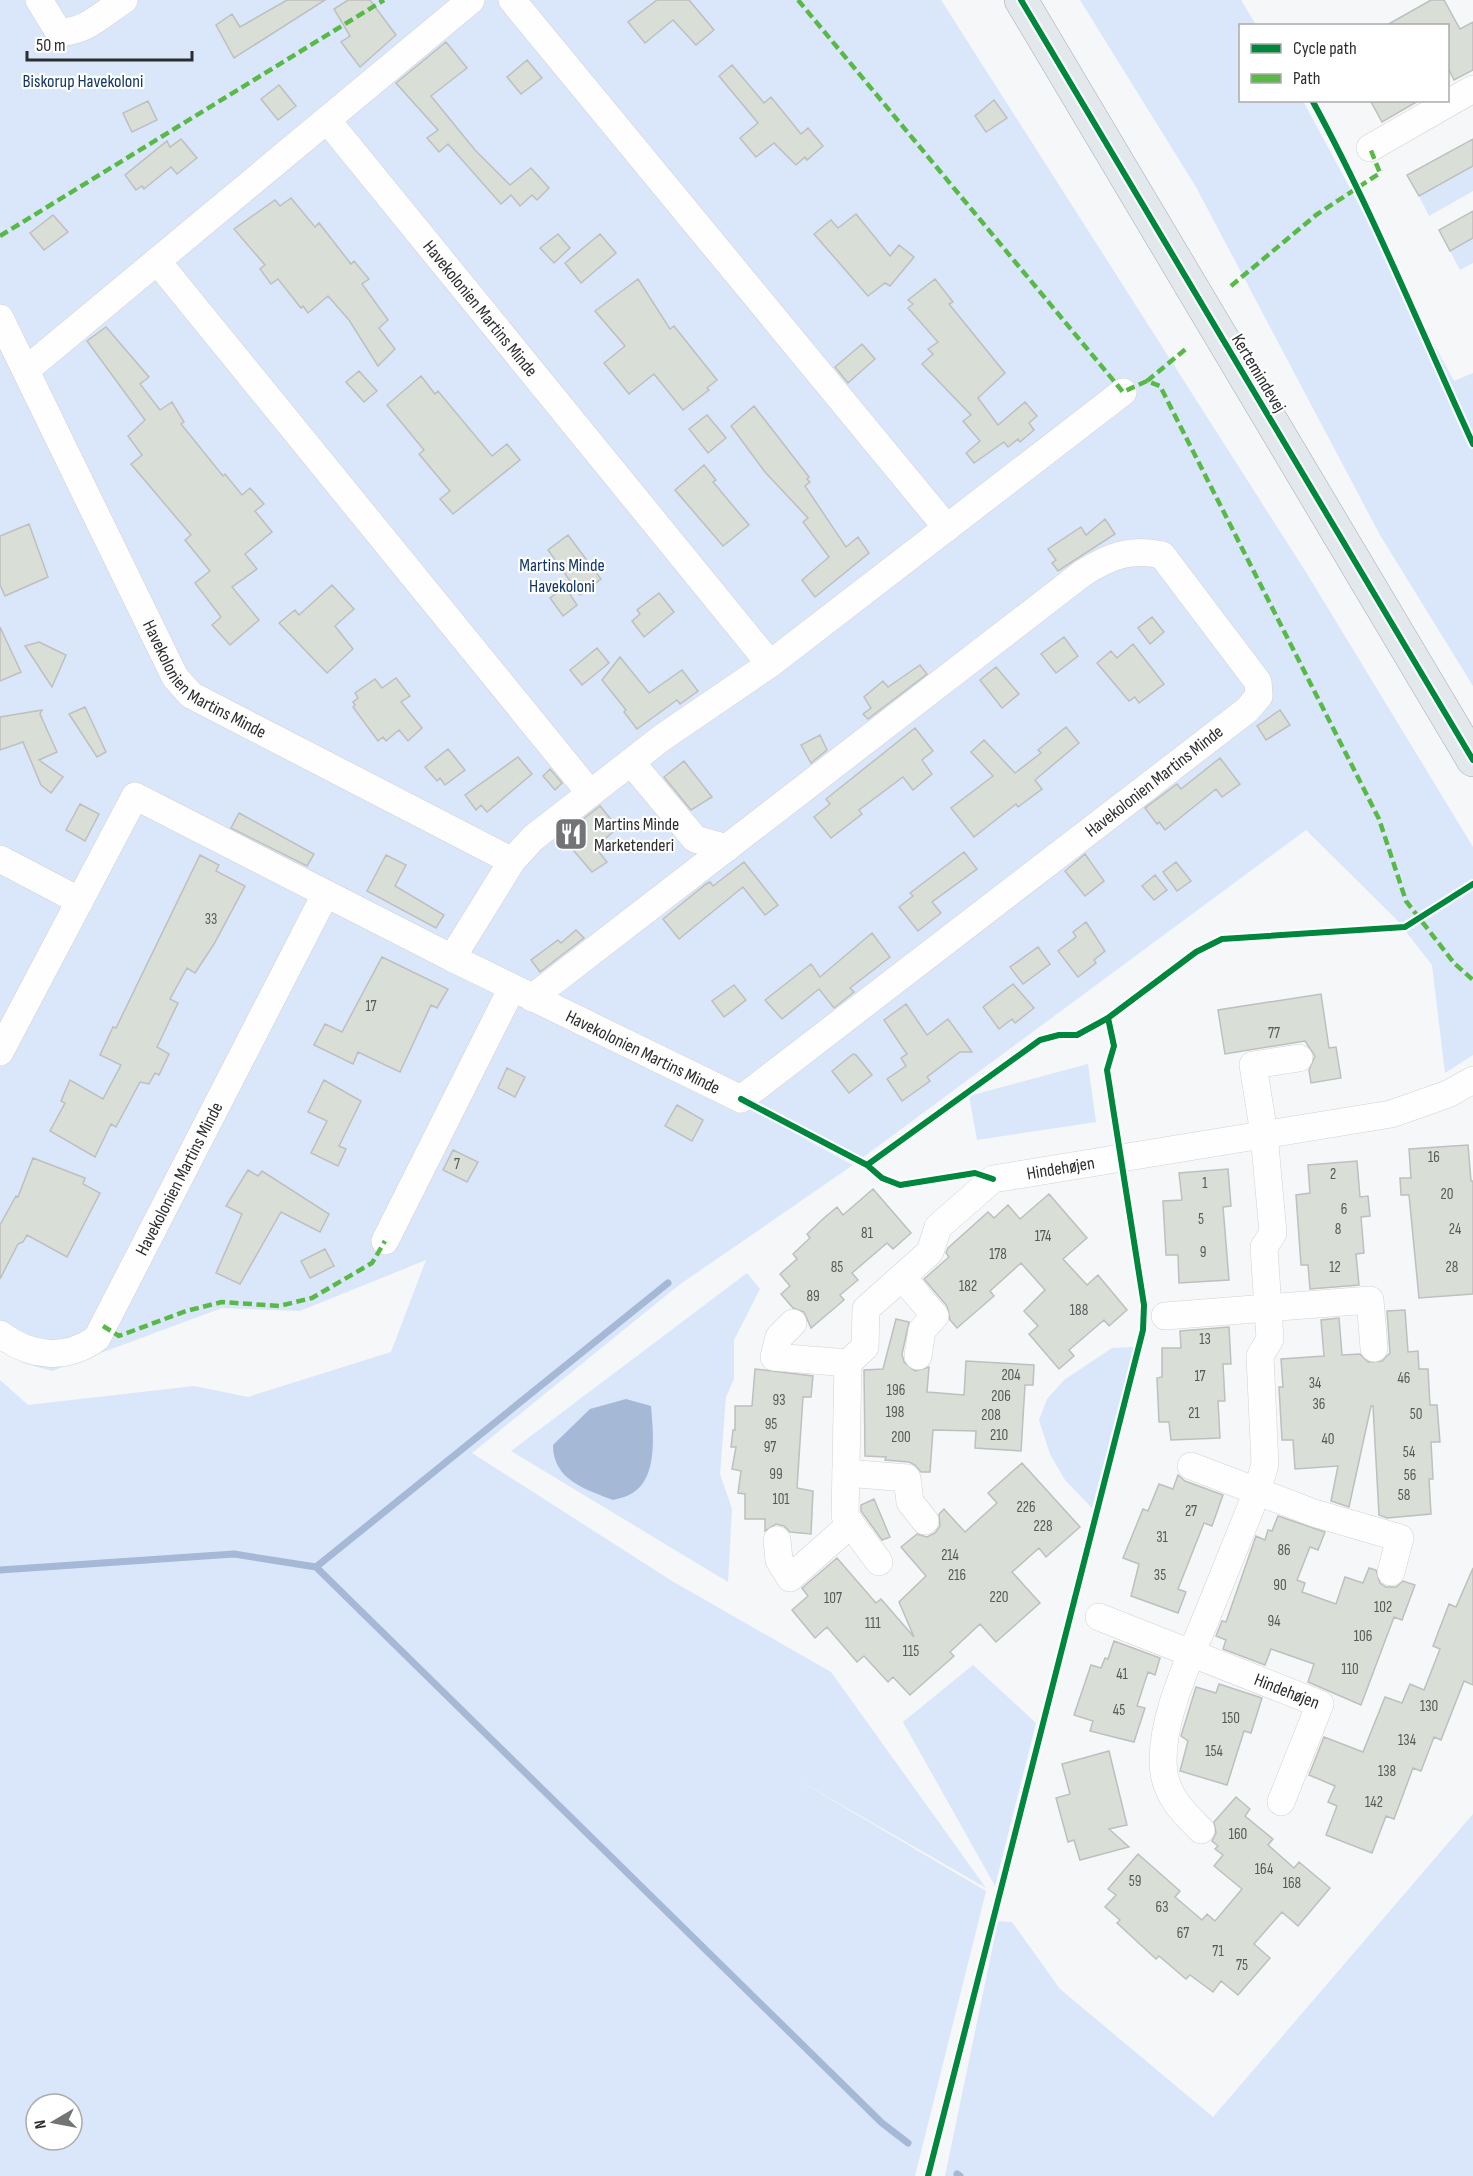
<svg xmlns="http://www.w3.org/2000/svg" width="1473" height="2176" font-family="'Sofia Sans Condensed',sans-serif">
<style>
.green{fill:#dae6fa;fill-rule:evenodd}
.water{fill:#a5b8d5}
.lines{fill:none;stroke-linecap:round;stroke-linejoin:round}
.stream{stroke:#a5b8d5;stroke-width:7}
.building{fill:#d9ded6;stroke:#bebfbf;stroke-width:1.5}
.minor-casing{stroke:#d1d2d4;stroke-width:28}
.major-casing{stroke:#a4abb5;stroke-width:34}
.minor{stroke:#fefefe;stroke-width:27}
.major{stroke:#e3e8ed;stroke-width:33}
.quiet{stroke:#58b947;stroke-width:4.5;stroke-dasharray:9 4.5;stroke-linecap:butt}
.cycleway-casing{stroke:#fff;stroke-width:10}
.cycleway{stroke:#00873e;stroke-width:6}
.labels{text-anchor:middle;stroke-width:4.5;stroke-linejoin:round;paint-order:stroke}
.number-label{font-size:15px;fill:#575958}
.park-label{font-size:18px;fill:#133668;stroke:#fff}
.street-label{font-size:18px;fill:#2c2d2e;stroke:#fff}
.poi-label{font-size:18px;fill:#2c2d2e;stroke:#fff;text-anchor:start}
</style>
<rect width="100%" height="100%" fill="#f5f7f9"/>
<!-- green -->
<path class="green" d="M0,0H941L1309,577L1473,847V1055L1445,1073L1432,965L1396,919L1306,830L854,1164L793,1133L853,1165L679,1285L472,1453L672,1581L831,1672L986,1888L793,1777L986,1891L915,2176H0V1380L28,1405L194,1386L248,1397L391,1352L426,1260L300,1311L222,1308L52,1371L23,1363L0,1347ZM36,2104H72V2140H36Z
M1080,0H1241L1256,25L1240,26V100L1303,101L1454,381L1473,373V686L1380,535L1196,187Z
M1473,166V191L1429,216L1419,196Z
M1473,238V263L1460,270L1450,251Z
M1088,1064L1096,1122L977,1140L969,1096Z
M747,1273L760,1289L734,1340V1379L726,1397L720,1474L732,1509L728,1582L511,1451Z
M1134,1347L1092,1508L1065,1480L1050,1454L1039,1420L1047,1399L1064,1380L1112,1348Z
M973,1665L1036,1723L995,1886L903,1722Z
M1473,1814V2176H945L998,1921L1012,1922L1060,1989L1213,2117Z"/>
<!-- water -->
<path class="water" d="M626,1399L651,1406C653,1432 659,1479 631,1494C626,1497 619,1498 613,1500C585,1489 553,1480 553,1445L590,1409Z"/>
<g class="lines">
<!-- stream -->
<path class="stream" d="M316,1567L668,1283
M0,1570L234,1554L316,1567L882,2123L908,2143
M957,2174L960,2176"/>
</g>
<!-- building -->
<path class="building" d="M287,0H325L234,58L216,25L232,14L240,27Z
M348,0H370L396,35L360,67L341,42L350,36L334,9Z
M657,0H689L714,30L696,45L673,20L645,43L628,22Z
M1431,0H1444L1460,29L1473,22V70L1454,80L1448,68V26H1385Z
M446,42L467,68L431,96L475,150L510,185L531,168L549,188L537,200L532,195L520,206L511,195L501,204L448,144L439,152L427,138L438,130L396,83Z
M527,60L542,78L521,94L507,77Z
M732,65L764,103L771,97L801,134L808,128L823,146L807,160L805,157L796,165L774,143L756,157L740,138L758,123L719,76Z
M279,85L296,106L278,120L261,99Z
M994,100L1007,118L986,132L975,116Z
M1370,100H1420L1382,122Z
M148,101L157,120L132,132L123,113Z
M181,139L197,158L177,174L171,167L144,189L142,186L136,190L125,175L167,141L170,147Z
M1473,139V166L1419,196L1407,175Z
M291,198L315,227L319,223L351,264L354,261L369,279L362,284L388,320L379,328L395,349L378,366L349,320L328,296L308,313L303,306L301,308L278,279L271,284L260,269L265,265L234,229L275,200L280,206Z
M1473,211V238L1450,251L1439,230Z
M856,214L890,256L899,245L914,257L890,286L885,283L868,296L814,234L831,220L838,228Z
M53,215L68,232L44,250L30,233Z
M558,234L570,248L554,263L540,248Z
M600,234L616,253L581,283L565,263Z
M638,279L670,329L674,326L717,380L707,388L709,390L683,410L654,374L629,394L604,363L625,346L595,311Z
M935,279L953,302L949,304L1005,373L978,398L998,425L1025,402L1037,416L1029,423L1034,430L1020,442L1018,439L1008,447L1004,442L974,463L966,453L980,441L963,421L971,415L922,364L933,354L928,349L938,342L908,308L913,304L908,300Z
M106,327L149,377L140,384L160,410L172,402L184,422L181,424L223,476L225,474L242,495L250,488L264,504L255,511L272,532L245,554L257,569L232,587L259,620L230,645L212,625L221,617L195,583L210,571L185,540L191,535L131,464L142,455L128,436L145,420L87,341Z
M862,344L875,359L848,383L835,367Z
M359,371L377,391L364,402L346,382Z
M421,376L435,394L438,391L492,456L507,444L520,460L453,514L440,499L450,491L419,454L424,450L387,405Z
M754,406L809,477L807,479L810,482L805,486L846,547L858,537L869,553L815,597L802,580L829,557L803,522L808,518L765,472L731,426Z
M707,415L726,438L708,453L689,429Z
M704,465L716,480L713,482L749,525L723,546L675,490Z
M1105,519L1115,534L1058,571L1052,563L1056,560L1048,549L1081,527L1086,535Z
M29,524L48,577L5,596L0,585V536Z
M568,535L601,579L580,595L548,550Z
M332,585L354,609L335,626L353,649L327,673L279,623L295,610L299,615Z
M565,587L577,605L563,616L550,598Z
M659,593L674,612L644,637L632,621L640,614L637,610Z
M1152,617L1164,632L1150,644L1138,628Z
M0,627L21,672L0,681Z
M1064,637L1078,656L1056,673L1041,654Z
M39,642L66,655L52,687L25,646Z
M1133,644L1164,684L1139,703L1135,697L1129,701L1097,663L1111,651L1117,658Z
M597,648L609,663L582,685L570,670Z
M620,657L649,693L682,670L698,691L680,704L677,700L637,729L624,712L626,710L602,680Z
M920,665L927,674L868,719L863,714L871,708L864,697L883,681L888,687Z
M996,667L1019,694L1002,708L980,680Z
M396,678L410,696L401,702L422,728L408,741L399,730L386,741L383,737L378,741L353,707L355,705L353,702L358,698L355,693L375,679L382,688Z
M85,707L106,752L97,757L69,714Z
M42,710L40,714L57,752L39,760L63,777L51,793L41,785L23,742L0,750V717Z
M1280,710L1290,725L1266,740L1257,726Z
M1066,727L1079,743L1035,780L1042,789L1018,807L1016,804L974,837L951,808L993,776L971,752L984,740L1015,773L1041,753L1038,750Z
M915,728L933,751L922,760L932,774L913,790L903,777L859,810L862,814L831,838L814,817L830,804L826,799Z
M820,735L827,750L811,763L801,745Z
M448,749L465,770L445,785L440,778L437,781L425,767Z
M518,757L532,774L487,812L481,805L476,810L465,795Z
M1220,758L1240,784L1222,797L1216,789L1165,830L1159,822L1157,824L1145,808L1177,784L1181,789Z
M684,761L712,797L691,810L664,777Z
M550,769L562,783L555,790L543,776Z
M80,804L99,814L85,841L66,830Z
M600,806L618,828L595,847L607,862L592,872L561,836Z
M239,813L314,854L307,866L231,828Z
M964,852L977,869L932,902L941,913L918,931L899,907L913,896L910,893Z
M1085,854L1104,881L1085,896L1065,871Z
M200,855L219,865L216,871L245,886L214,944L195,973L187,968L170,999L178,1003L157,1047L169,1054L159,1075L155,1073L149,1084L140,1082L116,1127L111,1124L95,1157L50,1131L65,1103L61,1101L70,1080L103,1099L121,1065L100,1055L113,1027L116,1028Z
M386,855L406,865L395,886L444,915L436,928L367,891Z
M744,862L778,905L765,915L743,887L679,939L663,919L706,884L710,882L713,886Z
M1176,862L1191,881L1177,891L1163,872Z
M1155,875L1167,890L1154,900L1142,886Z
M1086,922L1105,951L1094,960L1096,963L1078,977L1058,951L1076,937L1073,932Z
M576,930L584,938L540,972L531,960L558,940L561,943Z
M872,933L890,957L850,988L854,992L834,1008L819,989L782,1019L765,1000L811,964L820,977Z
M1038,947L1050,964L1023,984L1010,967Z
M382,957L448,989L437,1008L431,1005L400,1072L358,1052L353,1064L314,1045L325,1024L342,1032Z
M1013,984L1034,1008L1015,1023L1012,1019L999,1029L983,1007Z
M734,985L746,1000L724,1017L712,1001Z
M1321,994L1329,1048L1336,1047L1341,1078L1311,1083L1309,1070L1315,1056L1305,1041L1225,1054L1218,1010Z
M906,1004L927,1035L948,1019L972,1052H960L927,1077L930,1081L902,1101L887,1079L906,1066L901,1058L907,1054L884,1020Z
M853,1054L856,1055L872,1075L849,1093L832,1071Z
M507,1068L525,1077L515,1097L498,1088Z
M324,1080L361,1101L339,1146L346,1149L338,1166L311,1153L327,1121L308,1112Z
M677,1105L703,1120L692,1141L665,1126Z
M1468,1145L1471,1181H1473V1294L1419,1298L1409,1195H1401L1400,1178H1411L1409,1149Z
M453,1150L478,1162L467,1182L443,1170Z
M33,1158L85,1178L83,1184L100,1193L67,1257L27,1235L23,1242L18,1244L0,1279V1225L16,1196L18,1197Z
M1357,1161L1360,1197L1368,1196L1370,1216L1361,1217L1364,1253L1356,1254L1359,1285L1310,1289L1308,1265H1301L1296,1195L1310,1193L1308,1165Z
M1228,1169L1231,1206L1223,1207L1229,1280L1179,1283L1178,1255H1166L1163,1201L1182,1200L1179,1173Z
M248,1170L258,1176L262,1171L329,1214L320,1232L281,1212L240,1284L216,1273L242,1214L226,1206Z
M873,1189L911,1233L893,1249L887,1243L852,1273L858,1280L840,1295L844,1300L811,1328L804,1312L793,1308L781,1294L790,1286L780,1274L797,1259L793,1254L810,1238L807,1234L824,1218L837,1207L843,1215Z
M1049,1194L1087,1238L1063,1259L1087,1285L1098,1275L1127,1310L1109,1326L1104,1320L1069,1350L1074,1356L1059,1369L1029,1334L1038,1326L1024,1311L1045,1290L1021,1263L990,1291L994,1296L957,1328L950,1320L947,1306L924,1279L949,1257L946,1253L948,1248L988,1212L994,1218L1008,1205L1020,1219Z
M325,1249L334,1266L310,1278L301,1261Z
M1405,1310L1408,1352L1418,1351L1419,1369H1428L1430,1405H1437L1440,1442H1431L1433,1479H1429L1431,1514L1387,1518L1379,1515L1373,1406H1371L1349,1507L1331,1501L1338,1466L1295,1469L1293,1440H1282L1279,1387H1283L1281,1359L1324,1356L1321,1320L1339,1318L1342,1355L1360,1354L1368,1362L1382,1361L1390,1353L1387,1311Z
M896,1319L909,1322L902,1354L904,1362L915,1371L929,1367L927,1392L964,1395L966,1361L1034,1365L1033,1385H1025L1021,1451L975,1448L976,1431L933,1430L930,1472H921L915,1465L909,1462L885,1460L886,1457L865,1456L864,1370L883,1369Z
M1229,1327L1231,1364H1223L1225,1401H1218L1220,1438L1171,1440L1169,1422H1159L1157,1378L1162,1377V1348H1181L1180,1331Z
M755,1369L813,1376L811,1397H803L797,1488L813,1491L811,1534L790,1532L784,1526L776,1524L765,1531V1519H745V1494L738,1493L741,1471L732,1469L736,1447H731L733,1430H735V1406H752Z
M1022,1463L1080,1527L1046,1557L1039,1548L1012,1572L1040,1603L996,1642L980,1624L950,1652L954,1656L910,1695L893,1677L888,1682L864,1656L857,1662L827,1627L815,1638L792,1610L808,1596L802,1588L837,1558L876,1603L881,1599L914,1637L899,1602L926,1576L901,1547L917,1534L927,1537L935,1533L940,1526L939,1514L944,1509L965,1532L997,1503L988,1493Z
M1178,1475L1185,1481L1223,1495L1212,1526L1204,1523L1178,1589L1186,1592L1178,1613L1131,1596L1139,1564L1123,1558L1143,1509L1148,1511L1159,1484L1173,1489Z
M874,1499L890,1537L882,1540L861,1511V1505Z
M1278,1516L1325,1532L1318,1550L1310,1547L1297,1580L1305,1583L1302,1592L1336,1604L1345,1577L1363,1583L1369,1568L1376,1570L1380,1583L1386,1587H1396L1403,1581L1415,1585L1402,1620L1394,1617L1361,1705L1308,1682L1314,1664L1271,1649L1265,1665L1223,1649L1226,1640L1216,1636L1222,1621L1226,1622L1256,1536L1265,1540L1268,1530L1272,1531Z
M1473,1568V1685L1464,1681L1441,1740L1434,1737L1421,1771L1413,1768L1394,1819L1386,1816L1372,1853L1326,1835L1337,1806L1328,1802L1335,1786L1309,1775L1324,1737L1363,1752L1385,1697L1402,1703L1410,1684L1424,1690L1440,1649L1433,1646L1449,1604L1456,1607Z
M1114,1641L1160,1658L1155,1675L1148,1672L1137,1706L1145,1708L1134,1742L1090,1731L1093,1721L1074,1715L1091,1665L1101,1668L1105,1658L1108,1659Z
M1219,1684L1262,1698L1251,1733L1244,1731L1227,1785L1180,1771L1188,1741L1181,1736L1196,1687L1216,1693Z
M1109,1751L1127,1825L1109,1829L1129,1847L1080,1860L1074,1840L1068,1842L1056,1798L1070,1794L1062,1764Z
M1236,1797L1250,1809L1245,1816L1273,1839L1268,1845L1294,1868L1299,1862L1330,1888L1298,1926L1282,1912L1254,1944L1270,1958L1238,1995L1221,1981L1213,1992L1190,1975L1186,1979L1159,1956L1156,1959L1117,1923L1120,1920L1105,1907L1116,1895L1108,1889L1138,1854L1180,1891L1175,1897L1202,1920L1207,1914L1215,1921L1242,1889L1214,1866L1223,1855L1215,1849L1218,1846L1212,1841L1216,1833L1214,1822Z"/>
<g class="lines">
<defs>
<g id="minor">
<path d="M39,0L58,31C81,36 105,12 124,0"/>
<path d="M512,0L947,528"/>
<path id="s1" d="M327,120L770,664"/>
<path d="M1370,148L1473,89"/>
<path d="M157,261L590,793"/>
<path id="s2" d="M0,318L175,677L191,695L512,861"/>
<path d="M26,370L471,0"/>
<path d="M631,762L695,839L727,848"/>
<path d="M0,859L80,901"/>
<path d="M532,998L1083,573C1110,556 1130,548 1162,555L1258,682L1259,696L1247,710L741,1099L452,958L512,861L533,838L663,737L770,664L1123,392"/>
<path d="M0,1052L135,796L452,958"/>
<path d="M385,1241L512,988"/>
<path d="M902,1277L935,1316L922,1330L918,1356"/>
<path d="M1165,1316L1370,1300L1374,1348"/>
<path d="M793,1323L779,1337L774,1357L848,1363"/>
<path id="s3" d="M0,1334C30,1357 66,1361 97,1338L325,895"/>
<path d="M1191,1466L1314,1513L1400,1538L1391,1572"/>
<path d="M846,1473L907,1478L910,1502L925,1521"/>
<path d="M777,1540L779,1560L790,1578L851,1524"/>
<path id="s4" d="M879,1562L845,1516L848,1363L865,1347L866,1309L930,1252L938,1227L993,1179L1391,1114L1448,1094L1473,1080"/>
<path id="s5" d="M1099,1617L1320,1704L1281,1802"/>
<path d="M1201,1830C1184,1813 1168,1798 1164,1773C1157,1724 1191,1656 1209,1611C1225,1571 1241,1531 1257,1492L1265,1464L1260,1356L1270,1339L1264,1247L1273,1233L1264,1134L1253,1065L1299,1058"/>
</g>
<path id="major" d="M1021,0L1473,760"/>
</defs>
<!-- minor casing -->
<use href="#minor" class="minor-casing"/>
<!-- major casing -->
<use href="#major" class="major-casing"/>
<!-- minor -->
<use href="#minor" class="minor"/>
<!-- major -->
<use href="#major" class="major"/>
<!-- quiet -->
<path class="quiet" d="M798,0L1123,392L1147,381L1160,386L1379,819L1406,901L1454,963L1473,980
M0,236L384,0
M1231,286L1316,215L1380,173L1370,148
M1147,381L1187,348
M103,1326L119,1336L186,1311L222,1302L279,1306L312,1298L372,1263L385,1241"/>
<defs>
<path id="cycleway" d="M1021,0L1473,760
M1312,100C1373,212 1420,329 1473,444
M741,1099L867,1165L1040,1040L1059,1035H1077L1108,1018
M867,1165L882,1178L900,1185L975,1173L993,1179
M928,2176L1143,1330L1144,1305L1107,1070L1114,1046L1108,1018L1196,952L1222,939L1405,927L1473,884"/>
</defs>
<!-- cycleway casing -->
<use href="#cycleway" class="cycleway-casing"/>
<!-- cycleway -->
<use href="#cycleway" class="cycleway"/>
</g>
<!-- icons -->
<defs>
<symbol id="restaurant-square" viewBox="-11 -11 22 22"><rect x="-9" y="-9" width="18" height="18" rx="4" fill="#727475" stroke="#fff"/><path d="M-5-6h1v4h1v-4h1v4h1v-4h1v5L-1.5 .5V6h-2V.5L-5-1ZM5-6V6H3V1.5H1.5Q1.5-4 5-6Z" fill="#fff"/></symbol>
</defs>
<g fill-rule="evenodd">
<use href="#restaurant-square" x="552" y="815" width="38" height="38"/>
</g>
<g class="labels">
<!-- number labels -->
<g class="number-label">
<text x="211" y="924">33</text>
<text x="371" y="1011">17</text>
<text x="1274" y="1038">77</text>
<text x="1434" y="1162">16</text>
<text x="457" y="1169">7</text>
<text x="1333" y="1179">2</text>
<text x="1205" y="1188">1</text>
<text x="1447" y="1199">20</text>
<text x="1344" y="1214">6</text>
<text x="1201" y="1224">5</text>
<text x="1338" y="1234">8</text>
<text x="1455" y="1234">24</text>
<text x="867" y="1238">81</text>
<text x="1043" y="1241">174</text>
<text x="1203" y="1257">9</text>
<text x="998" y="1259">178</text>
<text x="837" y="1272">85</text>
<text x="1335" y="1272">12</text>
<text x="1452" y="1272">28</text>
<text x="968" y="1291">182</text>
<text x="813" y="1301">89</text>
<text x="1079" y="1315">188</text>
<text x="1205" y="1344">13</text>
<text x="1011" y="1380">204</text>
<text x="1200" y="1381">17</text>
<text x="1404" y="1383">46</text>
<text x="1315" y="1388">34</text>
<text x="896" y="1395">196</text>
<text x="1001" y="1401">206</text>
<text x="779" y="1405">93</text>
<text x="1319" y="1409">36</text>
<text x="895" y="1417">198</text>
<text x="1194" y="1418">21</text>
<text x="1416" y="1419">50</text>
<text x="991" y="1420">208</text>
<text x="771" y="1429">95</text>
<text x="999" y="1440">210</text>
<text x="901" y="1442">200</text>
<text x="1328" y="1444">40</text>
<text x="770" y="1452">97</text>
<text x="1409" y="1457">54</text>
<text x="776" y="1479">99</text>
<text x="1410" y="1480">56</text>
<text x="1404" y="1500">58</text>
<text x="781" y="1504">101</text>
<text x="1026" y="1512">226</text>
<text x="1191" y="1516">27</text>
<text x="1043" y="1531">228</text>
<text x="1162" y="1542">31</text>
<text x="1284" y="1555">86</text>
<text x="950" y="1560">214</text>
<text x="957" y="1580">216</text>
<text x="1160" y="1580">35</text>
<text x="1280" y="1590">90</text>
<text x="999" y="1602">220</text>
<text x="833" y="1603">107</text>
<text x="1383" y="1612">102</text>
<text x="1274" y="1626">94</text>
<text x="873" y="1628">111</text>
<text x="1363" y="1641">106</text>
<text x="911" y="1656">115</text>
<text x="1350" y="1674">110</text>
<text x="1122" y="1679">41</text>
<text x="1429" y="1711">130</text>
<text x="1119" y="1715">45</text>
<text x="1231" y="1723">150</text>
<text x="1407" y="1745">134</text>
<text x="1214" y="1756">154</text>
<text x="1387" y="1776">138</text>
<text x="1374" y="1807">142</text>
<text x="1238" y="1839">160</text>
<text x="1264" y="1874">164</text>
<text x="1135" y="1886">59</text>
<text x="1292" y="1888">168</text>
<text x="1162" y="1912">63</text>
<text x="1183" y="1938">67</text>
<text x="1218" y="1956">71</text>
<text x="1242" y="1970">75</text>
</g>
<!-- park labels -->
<g class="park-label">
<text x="83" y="87">Biskorup Havekoloni</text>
<text x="562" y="571">Martins Minde<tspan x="562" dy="21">Havekoloni</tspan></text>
</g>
<!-- street labels -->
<g class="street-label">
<text dy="6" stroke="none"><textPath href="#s1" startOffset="243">Havekolonien Martins Minde</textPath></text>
<text transform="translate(1259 373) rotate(59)" y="6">Kertemindevej</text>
<text dy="6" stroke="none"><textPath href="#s2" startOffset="422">Havekolonien Martins Minde</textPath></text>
<text transform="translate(1154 781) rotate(-38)" y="6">Havekolonien Martins Minde</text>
<text transform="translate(643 1052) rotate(26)" y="6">Havekolonien Martins Minde</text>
<text dy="6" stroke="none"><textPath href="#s4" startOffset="525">Hindehøjen</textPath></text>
<text dy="6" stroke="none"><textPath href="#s3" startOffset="284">Havekolonien Martins Minde</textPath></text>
<text dy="6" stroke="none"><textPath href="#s5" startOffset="202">Hindehøjen</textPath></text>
</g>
<!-- poi labels -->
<g class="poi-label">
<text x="594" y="830">Martins Minde<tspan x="594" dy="21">Marketenderi</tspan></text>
</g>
</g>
<!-- legend -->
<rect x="1239" y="24" width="210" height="78" fill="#ffffff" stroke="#ababab" stroke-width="1.5"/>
<rect x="1251" y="44" width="30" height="9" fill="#00873e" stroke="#ababab" stroke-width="1.5"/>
<text x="1293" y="54" font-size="18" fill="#2c2d2e">Cycle path</text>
<rect x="1251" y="74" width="30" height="9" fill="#58b947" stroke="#ababab" stroke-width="1.5"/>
<text x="1293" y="84" font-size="18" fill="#2c2d2e">Path</text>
<!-- north arrow -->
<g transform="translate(54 2122) rotate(260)"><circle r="28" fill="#ffffff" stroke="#ababab" stroke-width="1.5"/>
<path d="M0-4.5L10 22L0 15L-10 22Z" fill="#727475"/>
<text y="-9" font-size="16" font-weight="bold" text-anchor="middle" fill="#2c2d2e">N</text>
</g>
<!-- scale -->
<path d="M27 51v9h165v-9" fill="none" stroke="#2c2d2e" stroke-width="3"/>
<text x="36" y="51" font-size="18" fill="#2c2d2e" stroke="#ffffff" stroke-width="4.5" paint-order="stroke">50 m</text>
</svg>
